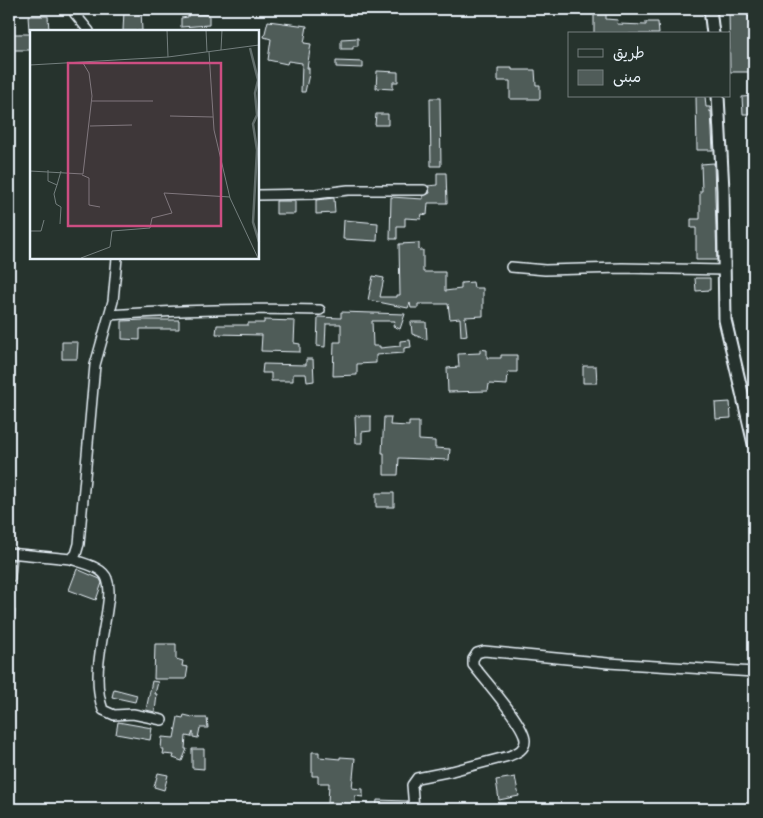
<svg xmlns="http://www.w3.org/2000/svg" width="763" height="818" font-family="Delius,'Playpen Sans Arabic',sans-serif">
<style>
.building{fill:#505c59;stroke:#e8f1f8}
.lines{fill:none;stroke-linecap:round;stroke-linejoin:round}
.minor-casing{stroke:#e8f1f8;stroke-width:12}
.secondary-casing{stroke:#e8f1f8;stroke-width:15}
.minor{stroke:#26332d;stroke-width:9}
.secondary{stroke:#26332d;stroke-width:11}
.inset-river{fill:none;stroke:#636f6d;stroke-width:2.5}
.inset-road{fill:none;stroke:#747f7e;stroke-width:1}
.view{fill:#cc4e82;fill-opacity:0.15;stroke:#cc4e82;stroke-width:2.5}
.inset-edge{fill:none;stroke:#e8f1f8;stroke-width:2.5}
</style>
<rect width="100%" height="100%" fill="#26332d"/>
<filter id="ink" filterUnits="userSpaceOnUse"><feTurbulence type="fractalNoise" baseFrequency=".02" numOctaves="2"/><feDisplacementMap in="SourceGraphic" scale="10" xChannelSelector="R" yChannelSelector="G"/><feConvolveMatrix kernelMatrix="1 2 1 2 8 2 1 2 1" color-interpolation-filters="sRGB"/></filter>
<g filter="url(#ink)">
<!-- building -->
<path class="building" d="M196,9V14L209,15V25L181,27V18L188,17V10Z
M124,10H141L142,31H123Z
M594,11H606V19L618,20L617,24L646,25V22H658L659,34H594Z
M729,13H748L749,20H754V33H749L750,50H754V57H751V72H730Z
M28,16H48L49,31H29Z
M268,21L307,26L304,43L311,44L307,68H309V74L305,92H301L302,63L288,61L287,64L268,60L271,39L264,37Z
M11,34H31V50H9V37H11Z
M358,38V46H353V49H341V39Z
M336,61L363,62V68L336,67Z
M498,68H512V70H535L536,85H540V99H510V81H498Z
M377,71L398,72V82H393V89L376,88Z
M696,96H705L706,107H710V112L711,111L713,150H697Z
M754,96V114H743L742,97Z
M430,98H440L441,166H431Z
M376,114H388V125H375Z
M714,163L717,260H696V228H691V219H700V191H702L701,164Z
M437,173H446L447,203H428L427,215L422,214L421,219L405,218V226H397V239H390L391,197L423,199V196L430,193L428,186L437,185Z
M334,198L335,213L316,214V200Z
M276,201H295V214H276Z
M344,220L378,223L377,241L343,239Z
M419,243V250H423V272H445V291L461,289V283L473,282L474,288H483V316L465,317L467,335L461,336L460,318L450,319L448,304H418V308H411L410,303L408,308L368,300L373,276L384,278L380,297H397V295H400L399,244Z
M695,278H710V290L696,291Z
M341,312L405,314L400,329L393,326L395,321H372L373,346H380V348L400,346V341L410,340L411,347L404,348V353L376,355V363L357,364V375L333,376L334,342H341V324H326L325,347L317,346L318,317L341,318Z
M143,320H179V329H140V340L122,339V321Z
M264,320L295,321L294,343L300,344V352L261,351L262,335L216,334L217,325H248V323H264Z
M411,322H426L427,340L412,334Z
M62,342H78L77,359H62Z
M480,349L487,350V358H501V355H517V372H508L507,385L489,384L488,391L448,392L447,368L459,367L458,354L480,353Z
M306,359H313L314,381L307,382L306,374H293V381H271V373H262L263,364L306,365Z
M583,366H596L597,383H583Z
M730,402L731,418L716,419L715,403Z
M355,416H371V431L362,432V443H356Z
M384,417H391L390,425L409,426V422H419V440L435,441V448L450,449L449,460L399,458L398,475H384V453H382Z
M376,493H394V507H376Z
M754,513V537L750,538L748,514Z
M9,560H17L15,581H9Z
M77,569L100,579L102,583L96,600L69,590Z
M9,609L15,610L13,649L9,648Z
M155,644H176V659L183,661L182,666L188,667L186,679H154Z
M152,681L158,682L155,694H157L155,712L146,710Z
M114,689L137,695L135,702L112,697Z
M184,715L197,718H207L208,728H200L198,738L193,737V732L191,737L186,736L185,749H187L182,761L173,758L174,755L163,754L164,749H161L162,737L174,738L178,717L183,718Z
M118,722L152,728L150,740L116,734Z
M192,749H204V769L192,768Z
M312,752H319V757L340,759V757L355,758L352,788L363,789V797L355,796V804L328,803L329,783H318V776H312Z
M158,773L168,775L164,790L154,787Z
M515,777L519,796L499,800L496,780Z
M377,800L407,801V809H376Z"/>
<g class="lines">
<defs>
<path id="minor" d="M74,9L75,14L89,31
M258,195L316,194L348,190H424
M511,267L545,270L622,268L724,270
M109,315C180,310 250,308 320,310
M9,553L71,559L76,554L79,544L95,365L113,301L117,258
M71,559C82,563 103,567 107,579C111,589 108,601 107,610C102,643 92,679 103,710L114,715L133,714L162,720
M414,809L412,785L417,778L452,771L509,756C516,753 525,750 525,741C526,726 484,679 473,665V659L477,653L484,651L608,663L754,672"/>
<path id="secondary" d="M710,9L713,34
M718,96L723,190L725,320L754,444"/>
</defs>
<!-- minor casing -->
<use href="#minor" class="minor-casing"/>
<!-- secondary casing -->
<use href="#secondary" class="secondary-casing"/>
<!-- minor -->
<use href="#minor" class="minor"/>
<!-- secondary -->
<use href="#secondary" class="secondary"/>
</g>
</g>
<!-- overview -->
<g transform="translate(30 30)">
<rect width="229" height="229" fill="#26332d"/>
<path class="inset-river" d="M220,18L228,50L225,63L227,85L223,94L227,120L223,192L229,212"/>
<path class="inset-road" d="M137,0L138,27M176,0L177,22M191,20L192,0M179,22L184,100L200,168L228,228M0,35L138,27L229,15M62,71H123M140,86L183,87M60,96L102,95M18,140V151L27,155L31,141M0,141L53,144L62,66L59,43L53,33M52,145L59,148V175L70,177M27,155L24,164L26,174L31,177L30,194M0,201H11L14,190M51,228L80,217L82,201L120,198L122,188L142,183L134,163L200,167"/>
<path class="view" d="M38,33H191V196H38Z"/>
<rect width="229" height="229" class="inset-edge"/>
</g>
<!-- margin -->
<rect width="763" height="818" fill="none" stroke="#26332d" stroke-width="30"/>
<rect x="15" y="15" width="733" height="788" fill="none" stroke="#e8f1f8" stroke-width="2" filter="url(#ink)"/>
<!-- legend -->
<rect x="568" y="32" width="162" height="65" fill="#26332d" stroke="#747f7e"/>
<rect x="578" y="49" width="25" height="8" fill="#26332d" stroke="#747f7e"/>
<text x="613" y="58" font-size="15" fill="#e8f1f8">طريق</text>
<rect x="578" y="70" width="25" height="15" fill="#505c59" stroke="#747f7e"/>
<text x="613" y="82" font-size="15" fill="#e8f1f8">مبنى</text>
</svg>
